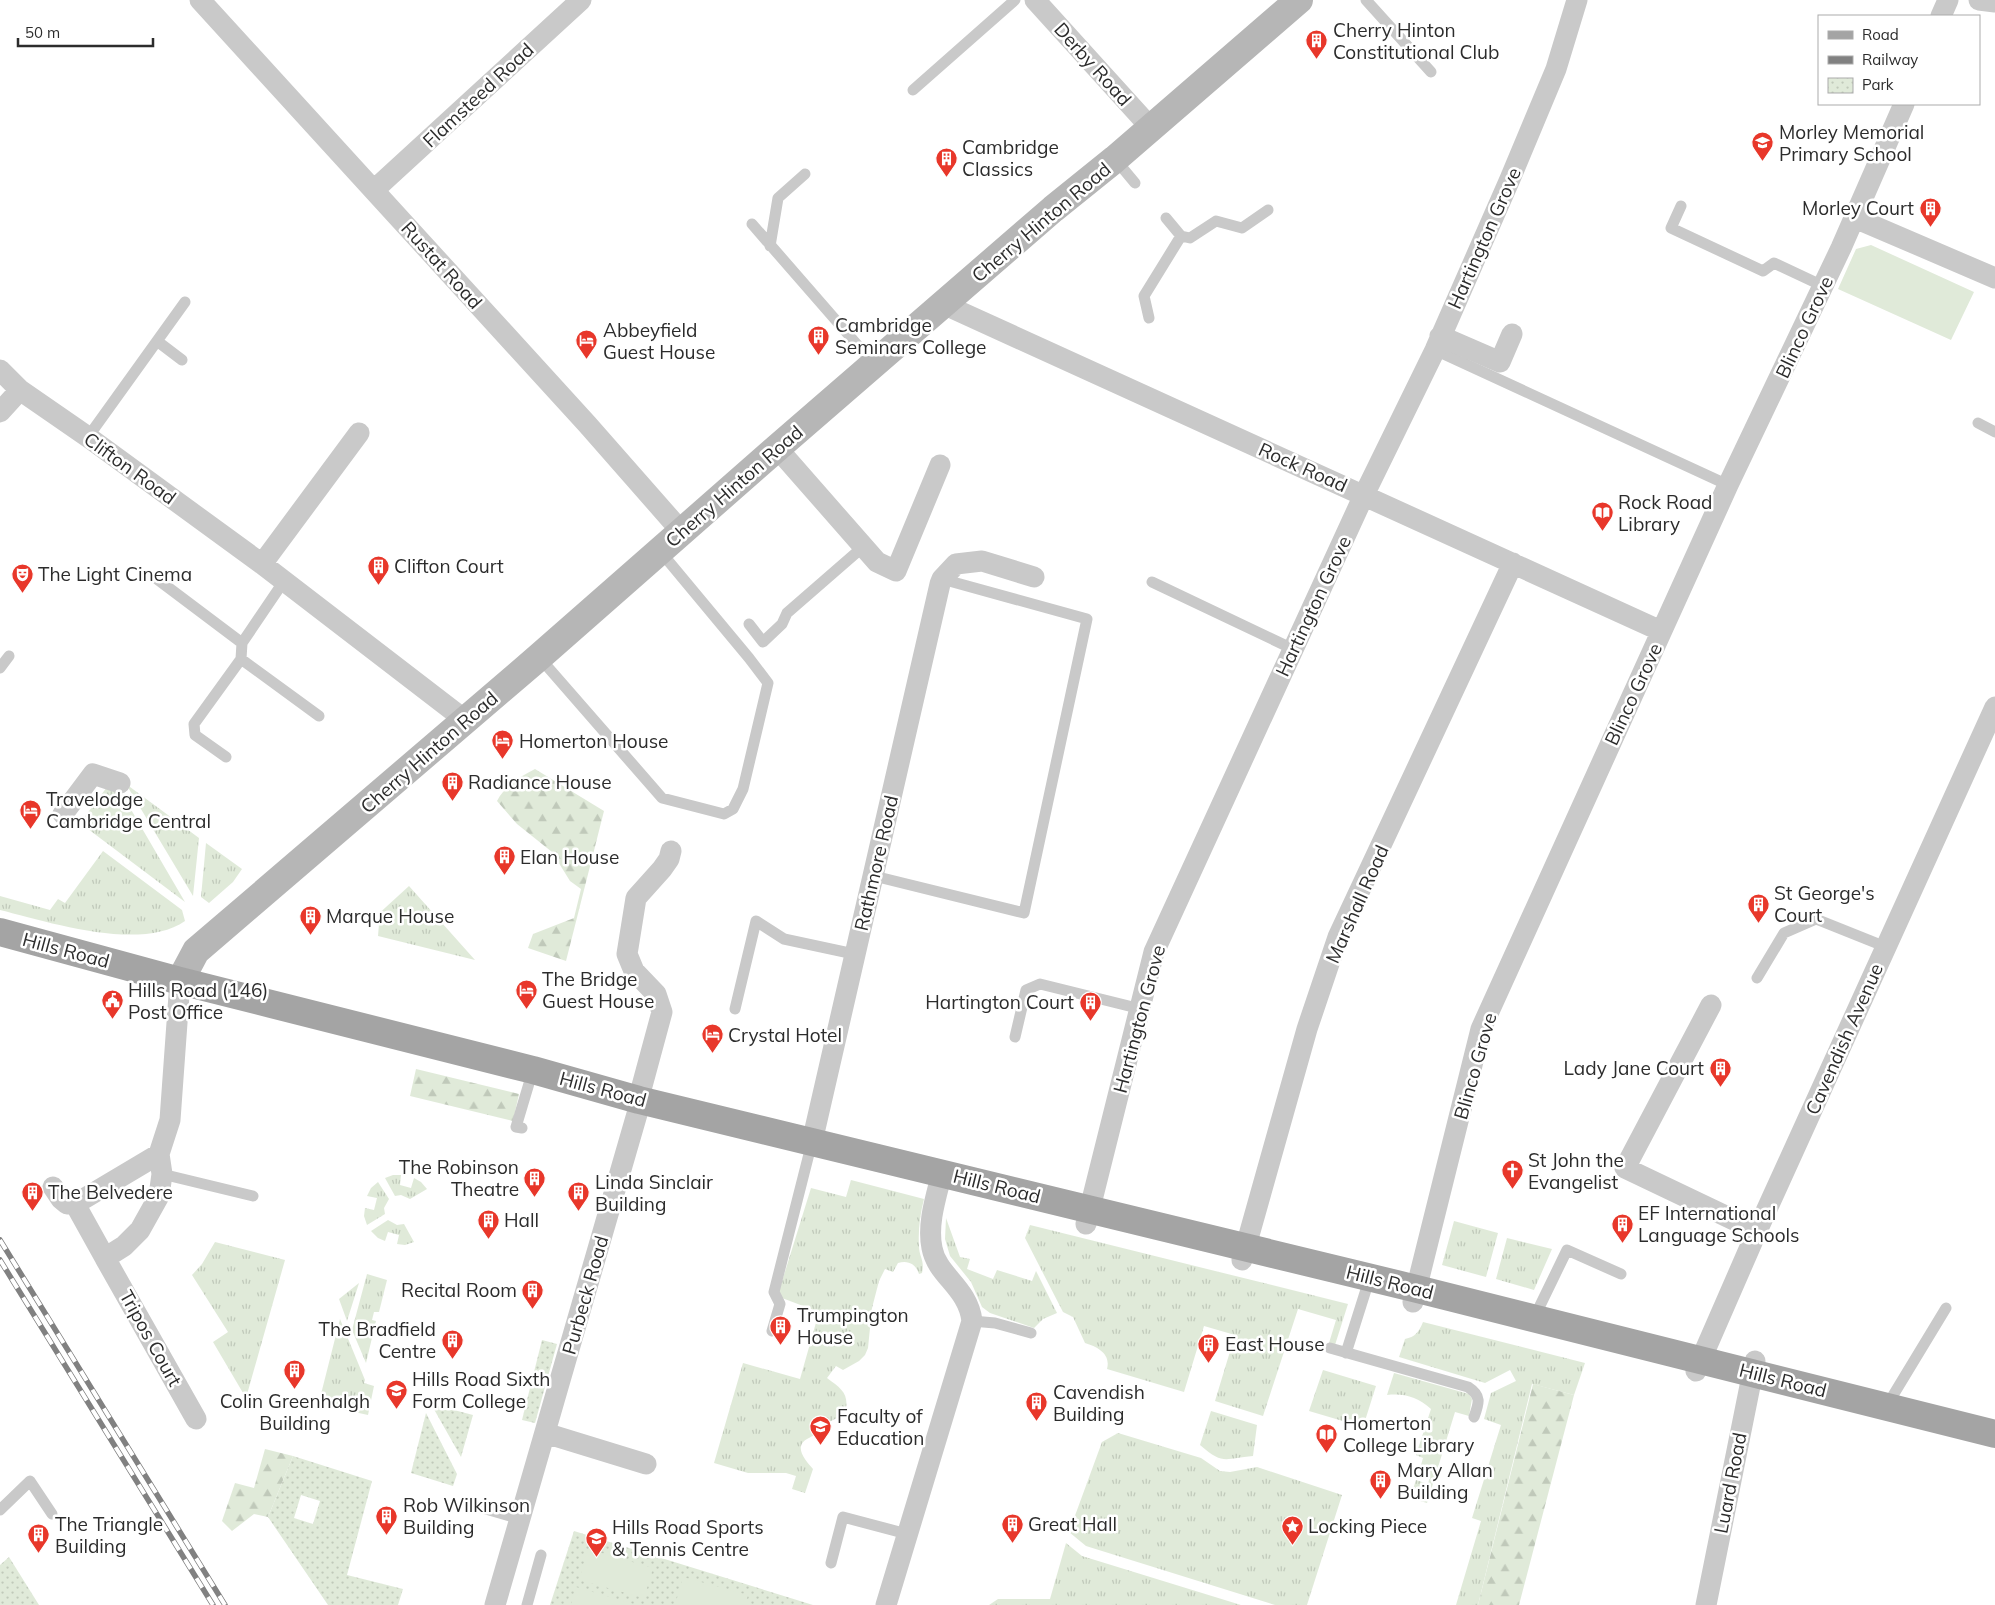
<svg xmlns="http://www.w3.org/2000/svg" width="1995" height="1605" font-family="Mulish,sans-serif">
<style>
.grass{fill:url(#grass-tufts)}
.forest{fill:url(#forest-firs)}
.park{fill:url(#park-dots);fill-rule:evenodd}
.pitch{fill:#e0ead9}
.lines{fill:none;stroke-linecap:round;stroke-linejoin:round}
.lane{stroke:#c9c9c9;stroke-width:11}
.street{stroke:#c9c9c9;stroke-width:21}
.secondary{stroke:#b6b6b6;stroke-width:28}
.primary{stroke:#a4a4a4;stroke-width:28}
.rail-casing{stroke:#818181;stroke-width:5.5}
.rail{stroke:#fff;stroke-width:4;stroke-dasharray:11;stroke-linecap:butt}
.labels{text-anchor:middle;stroke-width:5;stroke-linejoin:round;paint-order:stroke}
.poi-label{font-size:19px;fill:#2c2c2c;stroke:#fff;text-anchor:start}
.street-label{font-size:19px;fill:#2c2c2c;stroke:#fff}
</style>
<defs>
<pattern id="grass-tufts" width="24" height="20" patternUnits="userSpaceOnUse" patternTransform="scale(1.25)"><rect width="24" height="20" fill="#e0ead9"/><path d="M3 7l-1-3M5 7V3M7 7l1-3M15 17l-1-3M17 17v-4M19 17l1-3" fill="none" stroke="#c0c9ba"/></pattern>
<pattern id="forest-firs" width="22" height="20" patternUnits="userSpaceOnUse" patternTransform="scale(1.25)"><rect width="22" height="20" fill="#e0ead9"/><path d="M5 1l3.5 6h-7zM16 11l3.5 6h-7z" fill="#c0c9ba"/></pattern>
<pattern id="park-dots" width="8" height="8" patternUnits="userSpaceOnUse" patternTransform="scale(1.25)"><rect width="8" height="8" fill="#e0ead9"/><path d="M2 2h.1M6 6h.1" fill="none" stroke="#c0c9ba" stroke-width="1.8" stroke-linecap="round"/></pattern>
</defs>
<rect width="100%" height="100%" fill="#fff"/>
<!-- grass -->
<path class="grass" d="M126,784L199,838L193,896Z
M107,787L119,789L185,902L80,823Z
M206,843L242,869L233,882L209,903L201,897Z
M103,851L182,910L185,921C141,952 48,922 0,910V896L50,910L58,899L65,903Z
M409,886L475,960L378,936L379,924L374,918Z
M393,1175H401L400,1185L411,1188L414,1178L421,1182L427,1189L410,1199L401,1195L395,1196L385,1178Z
M851,1180L924,1199C920,1215 918,1230 919,1246C919,1257 925,1260 922,1273L919,1274C916,1264 908,1260 898,1263L893,1272L885,1269L879,1281L872,1308L868,1348L865,1355L859,1361L843,1370L836,1366L827,1378C842,1389 850,1394 845,1414L827,1423L818,1436C813,1435 812,1436 807,1439C793,1447 806,1461 813,1469L805,1493L792,1489L796,1476L786,1473H748L714,1463L743,1363L800,1379L819,1312L782,1298L779,1291L811,1188L846,1197Z
M378,1182L389,1199L384,1208L385,1214L367,1225L364,1216L365,1208L374,1210L377,1198L367,1196L371,1188Z
M946,1218L960,1257L970,1259L967,1269L993,1279L997,1270L1032,1281L1036,1271L1057,1313L1043,1319L1034,1328L990,1313L982,1307L971,1282L950,1256L945,1239Z
M388,1220L397,1225L404,1224L414,1242L405,1245L397,1244L399,1235L388,1232L385,1241L378,1238L371,1231Z
M1454,1221L1498,1233L1486,1277L1442,1265Z
M1030,1225L1348,1304L1335,1345L1329,1343L1336,1320L1298,1309L1263,1416L1215,1401L1235,1335L1204,1326L1184,1392L1107,1369C1111,1354 1098,1347 1085,1343L1073,1317L1063,1312L1025,1238Z
M1507,1238L1552,1249L1534,1290L1496,1279Z
M215,1242L285,1260L246,1398L213,1342L228,1332L192,1275L202,1264Z
M367,1274L387,1280L379,1312H374L372,1320L376,1321L366,1363L352,1330Z
M359,1283L347,1321L339,1299Z
M340,1319L365,1380L364,1383L374,1386L368,1415L327,1406L320,1398Z
M1423,1322L1585,1363L1574,1395L1532,1384L1478,1605H1456L1481,1521L1472,1518L1501,1425L1484,1419L1491,1393L1516,1381L1510,1370L1485,1383L1399,1357L1405,1339C1415,1337 1419,1332 1423,1322Z
M1323,1370L1376,1386L1363,1427L1309,1411Z
M1394,1373L1469,1394L1472,1399L1469,1416L1455,1412L1427,1503L1410,1498L1416,1480L1428,1484L1430,1476L1419,1472L1423,1458L1416,1455L1431,1409C1418,1397 1404,1393 1387,1395Z
M1211,1411L1257,1425L1253,1456C1225,1458 1224,1466 1200,1445Z
M1118,1433L1201,1458L1220,1471L1230,1472L1257,1467L1342,1495L1307,1605H1275L1086,1546L1069,1532L1102,1442Z
M1066,1543L1082,1556L1241,1605H989L998,1599H1050Z"/>
<!-- forest -->
<path class="forest" d="M535,769L604,811L566,961L528,948L533,934L574,918L581,889L570,881L552,852L517,824L497,801C505,786 519,777 535,769Z
M416,1069L519,1094L513,1121L410,1096Z
M1533,1384L1574,1395L1519,1605H1478Z
M265,1449L293,1456L268,1517L254,1514L232,1531L222,1521L235,1483L254,1488Z"/>
<!-- park -->
<path class="park" d="M542,1340L557,1344L535,1423L522,1420Z
M431,1404L473,1415L461,1457Z
M426,1413L457,1474L453,1486L411,1473Z
M293,1456L372,1481L347,1575L403,1589L398,1605H328L268,1517ZM301,1495L320,1501L313,1524L294,1518Z
M574,1531L813,1605H550Z
M9,1557L39,1605H0V1565Z"/>
<!-- pitch -->
<path class="pitch" d="M1871,245L1974,292L1951,340L1838,289L1856,249Z
M588,1549L653,1568L644,1598L579,1580Z
M683,1577L748,1595L745,1605H675Z
M576,1587L637,1605H571Z"/>
<g class="lines">
<!-- lane -->
<path class="lane" d="M1366,0L1431,72
M913,90L1015,0
M1115,159L1135,183
M1681,206L1671,228L1763,271L1774,263L1823,286
M752,224L874,364
M1181,236L1190,238L1216,221L1242,228L1268,210
M770,246L778,198L805,174
M1149,318L1144,296L1181,236L1166,218
M157,341L182,360
M1435,350L1728,485
M1978,423L1995,432
M88,437L185,302
M157,579L242,643L241,659L194,724L195,735L226,757
M1152,582L1293,649
M749,624L763,642L782,624L787,613L864,546
M242,643L284,581
M539,657L662,798L724,814L733,809L743,789L768,683L749,658L660,551
M241,659L319,716
M0,668L9,656
M874,876L1024,913L1087,619L942,579
M1757,978L1784,933L1816,919L1886,947
M735,1009L756,921L784,939L854,954
M1015,1037L1026,990L1040,984L1141,1009
M522,1128L516,1127L533,1070
M162,1174L253,1196
M1534,1318L1567,1250L1621,1274
M972,1321L995,1323L1031,1333
M772,1331L780,1304L774,1292L812,1142
M1330,1348L1468,1387C1482,1396 1479,1403 1474,1417
M1346,1353L1370,1277
M1886,1407L1946,1308
M479,1507L520,1519
M0,1510L30,1481L52,1514
M831,1563L843,1517L907,1534
M527,1605L541,1555"/>
<!-- street -->
<path class="street" d="M200,0L587,424L681,531
M1035,0L1151,128
M1979,0L1995,2
M1941,16L1948,0
M374,190L581,0
M1855,218L1995,278
M943,304L1661,631
M1440,336L1500,362L1512,334
M0,370L20,390L88,437L262,564L465,720
M0,412L20,390
M777,448L877,562L896,571L940,465
M262,564L359,433
M63,814L93,774L120,783
M1711,1005L1625,1168L1757,1231
M812,1142L940,584L942,579L956,564L982,561L1034,577
M53,1187L61,1199L67,1204H75L159,1154
M75,1204L105,1258L124,1246L140,1230L159,1196L162,1174L159,1154L170,1120L180,981
M1086,1224L1154,952L1364,495L1435,350L1510,179L1556,69L1577,0
M105,1258L196,1419
M1242,1260L1307,1029L1338,937L1513,563
M1413,1302L1481,1029L1728,485L1841,248L1904,104
M1696,1371L1757,1231L1995,707
M545,1433L646,1464
M495,1605L637,1114L642,1086L662,1012L656,994L634,971L627,954L636,898L662,869L669,859L671,851
M886,1605L972,1321C968,1287 937,1276 932,1248C927,1224 936,1197 942,1173
M1706,1605L1755,1361"/>
<!-- secondary -->
<path class="secondary" d="M180,981L196,951L539,657L777,448L1053,209L1115,159L1299,0"/>
<!-- primary -->
<path class="primary" d="M0,932L180,981L533,1070L639,1100L1417,1289L1995,1434"/>
<defs>
<path id="rail" d="M0,1240L225,1605
M0,1260L213,1605"/>
</defs>
<!-- rail casing -->
<use href="#rail" class="rail-casing"/>
<!-- rail -->
<use href="#rail" class="rail"/>
</g>
<!-- icons -->
<defs>
<symbol id="building-pin" viewBox="-11 -11 22 30"><path d="M0 17L-7.5 6A9.5 9.5 0 1 1 7.5 6Z" fill="#e8372a" stroke="#fff"/><path d="M-4-6H4V6H1V3H-1V6H-4ZM-2.5-4.3h1.7v1.8h-1.7ZM.8-4.3h1.7v1.8H.8ZM-2.5-1h1.7V.8h-1.7ZM.8-1h1.7V.8H.8Z" fill="#fff"/></symbol>
<symbol id="school-pin" viewBox="-11 -11 22 30"><path d="M0 17L-7.5 6A9.5 9.5 0 1 1 7.5 6Z" fill="#e8372a" stroke="#fff"/><path d="M0-5L7-2L0 1L-7-2ZM-4 1L0 2.5L4 1V4Q0 6-4 4Z" fill="#fff"/></symbol>
<symbol id="hotel-pin" viewBox="-11 -11 22 30"><path d="M0 17L-7.5 6A9.5 9.5 0 1 1 7.5 6Z" fill="#e8372a" stroke="#fff"/><path d="M-6-4.5h1.5V1H6V5H4.5V3h-9V5H-6ZM-4 0a1.8 1.8 0 1 1 3.6 0ZM.5 0V-2.5h3Q6-2.5 6 0Z" fill="#fff"/></symbol>
<symbol id="library-pin" viewBox="-11 -11 22 30"><path d="M0 17L-7.5 6A9.5 9.5 0 1 1 7.5 6Z" fill="#e8372a" stroke="#fff"/><path d="M-6-4Q-3-5.5-.7-3.5V5Q-3 3-6 4ZM6-4Q3-5.5 .7-3.5V5Q3 3 6 4Z" fill="#fff"/></symbol>
<symbol id="theatre-pin" viewBox="-11 -11 22 30"><path d="M0 17L-7.5 6A9.5 9.5 0 1 1 7.5 6Z" fill="#e8372a" stroke="#fff"/><path d="M-5-5.5Q0-4 5-5.5V0Q5 5 0 6Q-5 5-5 0ZM-3.3-2.5H-1v1.5H-3.3ZM1-2.5H3.3v1.5H1ZM-2.8 1Q0 5.5 2.8 1Z" fill="#fff"/></symbol>
<symbol id="civic-pin" viewBox="-11 -11 22 30"><path d="M0 17L-7.5 6A9.5 9.5 0 1 1 7.5 6Z" fill="#e8372a" stroke="#fff"/><path d="M-.6-6.5H3V-4.5H.6V-3L4-1V1h2V6H-6V1h2V-1L-.6-3ZM-1.2 2.5V6h2.4V2.5Z" fill="#fff"/></symbol>
<symbol id="church-pin" viewBox="-11 -11 22 30"><path d="M0 17L-7.5 6A9.5 9.5 0 1 1 7.5 6Z" fill="#e8372a" stroke="#fff"/><path d="M-1.2-6h2.4v3.5h3.3v2.4h-3.3V6h-2.4V-.1h-3.3v-2.4h3.3Z" fill="#fff"/></symbol>
<symbol id="university-pin" viewBox="-11 -11 22 30"><path d="M0 17L-7.5 6A9.5 9.5 0 1 1 7.5 6Z" fill="#e8372a" stroke="#fff"/><path d="M0-5L7-2L0 1L-7-2ZM-4 1L0 2.5L4 1V4Q0 6-4 4Z" fill="#fff"/></symbol>
<symbol id="sight-pin" viewBox="-11 -11 22 30"><path d="M0 17L-7.5 6A9.5 9.5 0 1 1 7.5 6Z" fill="#e8372a" stroke="#fff"/><path d="M0-6L1.8-2.2L6-1.7L2.9 1.2L3.7 5.4L0 3.3L-3.7 5.4L-2.9 1.2L-6-1.7L-1.8-2.2Z" fill="#fff"/></symbol>
</defs>
<g fill-rule="evenodd">
<use href="#building-pin" x="1304" y="28" width="25" height="34"/>
<use href="#school-pin" x="1750" y="130" width="25" height="34"/>
<use href="#building-pin" x="934" y="146" width="25" height="34"/>
<use href="#building-pin" x="1918" y="196" width="25" height="34"/>
<use href="#building-pin" x="806" y="324" width="25" height="34"/>
<use href="#hotel-pin" x="574" y="328" width="25" height="34"/>
<use href="#library-pin" x="1590" y="500" width="25" height="34"/>
<use href="#building-pin" x="366" y="554" width="25" height="34"/>
<use href="#theatre-pin" x="10" y="562" width="25" height="34"/>
<use href="#hotel-pin" x="490" y="728" width="25" height="34"/>
<use href="#building-pin" x="440" y="770" width="25" height="34"/>
<use href="#hotel-pin" x="18" y="798" width="25" height="34"/>
<use href="#building-pin" x="492" y="844" width="25" height="34"/>
<use href="#building-pin" x="1746" y="892" width="25" height="34"/>
<use href="#building-pin" x="298" y="904" width="25" height="34"/>
<use href="#hotel-pin" x="514" y="978" width="25" height="34"/>
<use href="#civic-pin" x="100" y="988" width="25" height="34"/>
<use href="#building-pin" x="1078" y="990" width="25" height="34"/>
<use href="#hotel-pin" x="700" y="1022" width="25" height="34"/>
<use href="#building-pin" x="1708" y="1056" width="25" height="34"/>
<use href="#church-pin" x="1500" y="1158" width="25" height="34"/>
<use href="#building-pin" x="522" y="1166" width="25" height="34"/>
<use href="#building-pin" x="20" y="1180" width="25" height="34"/>
<use href="#building-pin" x="566" y="1180" width="25" height="34"/>
<use href="#building-pin" x="476" y="1208" width="25" height="34"/>
<use href="#building-pin" x="1610" y="1212" width="25" height="34"/>
<use href="#building-pin" x="520" y="1278" width="25" height="34"/>
<use href="#building-pin" x="768" y="1314" width="25" height="34"/>
<use href="#building-pin" x="440" y="1328" width="25" height="34"/>
<use href="#building-pin" x="1196" y="1332" width="25" height="34"/>
<use href="#building-pin" x="282" y="1358" width="25" height="34"/>
<use href="#university-pin" x="384" y="1378" width="25" height="34"/>
<use href="#building-pin" x="1024" y="1390" width="25" height="34"/>
<use href="#university-pin" x="808" y="1414" width="25" height="34"/>
<use href="#library-pin" x="1314" y="1422" width="25" height="34"/>
<use href="#building-pin" x="1368" y="1468" width="25" height="34"/>
<use href="#building-pin" x="374" y="1504" width="25" height="34"/>
<use href="#building-pin" x="1000" y="1512" width="25" height="34"/>
<use href="#sight-pin" x="1280" y="1514" width="25" height="34"/>
<use href="#building-pin" x="26" y="1522" width="25" height="34"/>
<use href="#university-pin" x="584" y="1526" width="25" height="34"/>
</g>
<g class="labels">
<!-- poi labels -->
<g class="poi-label">
<text x="1333" y="37">Cherry Hinton<tspan x="1333" dy="22">Constitutional Club</tspan></text>
<text x="1779" y="139">Morley Memorial<tspan x="1779" dy="22">Primary School</tspan></text>
<text x="962" y="154">Cambridge<tspan x="962" dy="22">Classics</tspan></text>
<text x="1914" y="215" text-anchor="end">Morley Court</text>
<text x="835" y="332">Cambridge<tspan x="835" dy="22">Seminars College</tspan></text>
<text x="603" y="337">Abbeyfield<tspan x="603" dy="22">Guest House</tspan></text>
<text x="1618" y="509">Rock Road<tspan x="1618" dy="22">Library</tspan></text>
<text x="394" y="573">Clifton Court</text>
<text x="38" y="581">The Light Cinema</text>
<text x="519" y="748">Homerton House</text>
<text x="468" y="789">Radiance House</text>
<text x="46" y="806">Travelodge<tspan x="46" dy="22">Cambridge Central</tspan></text>
<text x="520" y="864">Elan House</text>
<text x="1774" y="900">St George's<tspan x="1774" dy="22">Court</tspan></text>
<text x="326" y="923">Marque House</text>
<text x="542" y="986">The Bridge<tspan x="542" dy="22">Guest House</tspan></text>
<text x="128" y="997">Hills Road (146)<tspan x="128" dy="22">Post Office</tspan></text>
<text x="1074" y="1009" text-anchor="end">Hartington Court</text>
<text x="728" y="1042">Crystal Hotel</text>
<text x="1704" y="1075" text-anchor="end">Lady Jane Court</text>
<text x="1528" y="1167">St John the<tspan x="1528" dy="22">Evangelist</tspan></text>
<text x="519" y="1174" text-anchor="end">The Robinson<tspan x="519" dy="22">Theatre</tspan></text>
<text x="595" y="1189">Linda Sinclair<tspan x="595" dy="22">Building</tspan></text>
<text x="48" y="1199">The Belvedere</text>
<text x="1638" y="1220">EF International<tspan x="1638" dy="22">Language Schools</tspan></text>
<text x="504" y="1227">Hall</text>
<text x="517" y="1297" text-anchor="end">Recital Room</text>
<text x="797" y="1322">Trumpington<tspan x="797" dy="22">House</tspan></text>
<text x="436" y="1336" text-anchor="end">The Bradfield<tspan x="436" dy="22">Centre</tspan></text>
<text x="1225" y="1351">East House</text>
<text x="412" y="1386">Hills Road Sixth<tspan x="412" dy="22">Form College</tspan></text>
<text x="1053" y="1399">Cavendish<tspan x="1053" dy="22">Building</tspan></text>
<text x="295" y="1408" text-anchor="middle">Colin Greenhalgh<tspan x="295" dy="22">Building</tspan></text>
<text x="837" y="1423">Faculty of<tspan x="837" dy="22">Education</tspan></text>
<text x="1343" y="1430">Homerton<tspan x="1343" dy="22">College Library</tspan></text>
<text x="1397" y="1477">Mary Allan<tspan x="1397" dy="22">Building</tspan></text>
<text x="403" y="1512">Rob Wilkinson<tspan x="403" dy="22">Building</tspan></text>
<text x="55" y="1531">The Triangle<tspan x="55" dy="22">Building</tspan></text>
<text x="1028" y="1531">Great Hall</text>
<text x="1308" y="1533">Locking Piece</text>
<text x="612" y="1534">Hills Road Sports<tspan x="612" dy="22">&amp; Tennis Centre</tspan></text>
</g>
<!-- street labels -->
<g class="street-label">
<text transform="translate(1093 64) rotate(48)" y="7">Derby Road</text>
<text transform="translate(478 95) rotate(-43)" y="7">Flamsteed Road</text>
<text transform="translate(1041 222) rotate(-40)" y="7">Cherry Hinton Road</text>
<text transform="translate(1484 238) rotate(-66)" y="7">Hartington Grove</text>
<text transform="translate(442 265) rotate(48)" y="7">Rustat Road</text>
<text transform="translate(1804 327) rotate(-65)" y="7">Blinco Grove</text>
<text transform="translate(1303 467) rotate(24)" y="7">Rock Road</text>
<text transform="translate(130 468) rotate(36)" y="7">Clifton Road</text>
<text transform="translate(734 486) rotate(-41)" y="7">Cherry Hinton Road</text>
<text transform="translate(1313 606) rotate(-65)" y="7">Hartington Grove</text>
<text transform="translate(1633 694) rotate(-65)" y="7">Blinco Grove</text>
<text transform="translate(429 752) rotate(-41)" y="7">Cherry Hinton Road</text>
<text transform="translate(876 863) rotate(-77)" y="7">Rathmore Road</text>
<text transform="translate(1357 904) rotate(-66)" y="7">Marshall Road</text>
<text transform="translate(66 950) rotate(15)" y="7">Hills Road</text>
<text transform="translate(1139 1019) rotate(-75)" y="7">Hartington Grove</text>
<text transform="translate(1844 1039) rotate(-66)" y="7">Cavendish Avenue</text>
<text transform="translate(1475 1066) rotate(-74)" y="7">Blinco Grove</text>
<text transform="translate(603 1089) rotate(15)" y="7">Hills Road</text>
<text transform="translate(997 1186) rotate(14)" y="7">Hills Road</text>
<text transform="translate(1390 1282) rotate(14)" y="7">Hills Road</text>
<text transform="translate(585 1295) rotate(-74)" y="7">Purbeck Road</text>
<text transform="translate(151 1338) rotate(61)" y="7">Tripos Court</text>
<text transform="translate(1783 1380) rotate(14)" y="7">Hills Road</text>
<text transform="translate(1730 1483) rotate(-79)" y="7">Luard Road</text>
</g>
</g>
<!-- legend -->
<rect x="1818" y="15" width="162" height="90" fill="#ffffff" stroke="#ababab"/>
<rect x="1828" y="31" width="25" height="8" fill="#a4a4a4" stroke="#ababab"/>
<text x="1862" y="40" font-size="15" fill="#2c2c2c">Road</text>
<rect x="1828" y="56" width="25" height="8" fill="#818181" stroke="#ababab"/>
<text x="1862" y="65" font-size="15" fill="#2c2c2c">Railway</text>
<rect x="1828" y="78" width="25" height="15" fill="url(#park-dots)" stroke="#ababab"/>
<text x="1862" y="90" font-size="15" fill="#2c2c2c">Park</text>
<!-- scale -->
<path d="M18 38v8h135v-8" fill="none" stroke="#2c2c2c" stroke-width="2.5"/>
<text x="25" y="38" font-size="15" fill="#2c2c2c" stroke="#ffffff" stroke-width="4" paint-order="stroke">50 m</text>
</svg>
